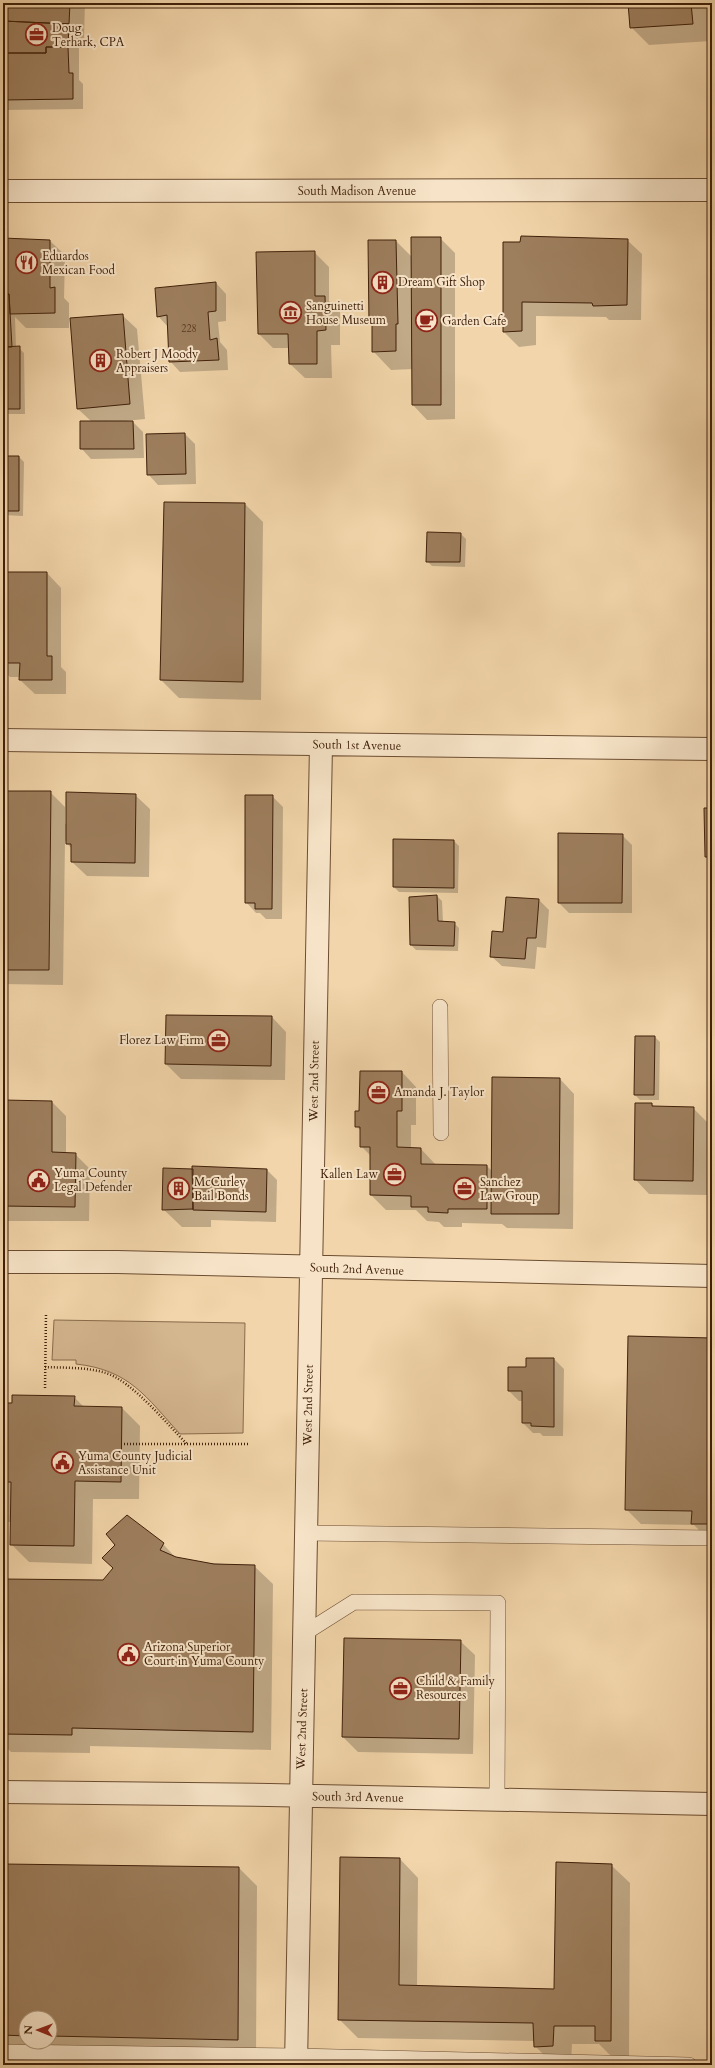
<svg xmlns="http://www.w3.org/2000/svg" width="715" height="2068" font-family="Cardo,serif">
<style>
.green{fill:#d4b68f;stroke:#8a6b4c}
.shadow{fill:#0003;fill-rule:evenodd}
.building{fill:#9d7e5d;stroke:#402009}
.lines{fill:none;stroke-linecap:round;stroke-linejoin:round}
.service-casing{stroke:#6c4d31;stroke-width:16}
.minor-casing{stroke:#6c4d31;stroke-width:24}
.tertiary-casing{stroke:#6c4d31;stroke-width:24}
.path{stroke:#402009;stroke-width:2.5;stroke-dasharray:1 2;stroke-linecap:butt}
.service{stroke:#f7e4c8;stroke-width:15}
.minor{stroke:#f7e4c8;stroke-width:22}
.tertiary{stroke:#f7e4c8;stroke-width:22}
.labels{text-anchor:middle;stroke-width:4;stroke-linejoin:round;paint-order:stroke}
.number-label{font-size:10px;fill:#57381e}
.poi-label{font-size:12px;fill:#402009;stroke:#f7e4c8;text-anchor:start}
.street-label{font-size:12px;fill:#402009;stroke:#f7e4c8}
</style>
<rect width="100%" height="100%" fill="#f2d5aa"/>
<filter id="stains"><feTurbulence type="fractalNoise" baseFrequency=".005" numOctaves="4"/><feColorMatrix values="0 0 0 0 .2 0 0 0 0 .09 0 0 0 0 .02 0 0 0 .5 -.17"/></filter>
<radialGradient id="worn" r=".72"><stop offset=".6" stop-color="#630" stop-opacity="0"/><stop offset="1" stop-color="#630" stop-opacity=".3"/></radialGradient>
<!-- green -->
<path class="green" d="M54,1320L245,1323L243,1433L180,1434C146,1397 130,1370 76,1364V1360H52Z"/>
<!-- shadow -->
<path class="shadow" d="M3,3H85L84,38H79V80L83,84V109L3,110Z
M629,3H712V21H709L711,41L649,45L631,27Z
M440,238L455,253V419L427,420L413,405V369L391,370L373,351V326L370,324L396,241L412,257Z
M3,239L50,241L65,255L64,298L69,303V328H26L15,317L16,348H19L24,353L25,414H3Z
M627,240L642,254L641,320H609L606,317L536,316V345L519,347L504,332V243Z
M314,252L329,267V301L340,312V345H331L332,378H305L290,364V348H273L259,334Z
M216,283L226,294V321L218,322L220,342L227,350L228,370L180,372L170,361L168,327L158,316Z
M122,315L137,329L145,419L125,421V422H133L143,432L144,458L91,459L81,448L92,422L78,409Z
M185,434L195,444L196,484L158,485L148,474Z
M3,457H19L24,462L23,516L3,515Z
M245,504L263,522L261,700L179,698L161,680Z
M428,533L461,534L466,539L465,567L432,566L427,561Z
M3,573H47L61,588V667L66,672V694H35L20,680V677H10L3,670Z
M3,792H50L65,807V824L135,795L150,809L149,877L87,876L72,862V849L65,841L63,985L3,984Z
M272,796L283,807L282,919H266L260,913H256L246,902Z
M712,809V863L706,856Z
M559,834L622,835L632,845V913H569L559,903Z
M454,841L459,846L458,893L399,892L394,887Z
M437,896L442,901L443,922L454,923L459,928L458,951L416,950L411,945Z
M539,900L549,910L546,948L537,947L535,969L502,966L491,956L504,933Z
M272,1017L286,1032L285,1080L181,1079L166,1064Z
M655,1037L660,1042L659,1100H640L635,1095Z
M402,1072L416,1087V1125H411V1149H421L436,1165L487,1166L492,1171L560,1079L574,1094L573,1229L507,1228L502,1224L462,1223V1227H444L439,1222L427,1221L416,1210H386L371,1195V1156L361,1146V1131L356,1126L360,1112Z
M3,1101L52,1102L66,1116V1154H75L90,1169L89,1221H3Z
M652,1104L655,1107L693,1108L708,1123L707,1195L649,1194L635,1179Z
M193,1170H267L277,1180L276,1222L211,1220V1227H182L163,1209Z
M712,1339V1538H707L694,1525L641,1524L626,1509Z
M554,1359L564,1369L563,1436H543L540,1433H533L523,1423V1401H519L509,1391L527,1368Z
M74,1397L85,1408H122L140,1426L139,1499H93L92,1564L29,1562L11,1544V1522H3V1404Z
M163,1544L177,1559L195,1562L254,1566L273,1584L271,1750L90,1746V1753L11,1752L3,1744V1580L103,1581Z
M460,1641L475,1655L473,1754L358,1752L343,1737Z
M400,1859L418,1878L417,1986L555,1990L611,1865L630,1883L629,2059H614L599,2044H572L571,2064H553L535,2046L534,2041L358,2038L339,2019Z
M3,1865L239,1868L257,1886L256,2058L3,2046ZM26,2018H50V2042H26Z"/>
<!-- building -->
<path class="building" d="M3,3H70L69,24L3,21Z
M628,3H691L693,24L630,28Z
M3,21L69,24L68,47H46V53H3Z
M46,47H68L69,73H73V99L3,100V53H46Z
M521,236L628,239L627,305L593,306L592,303L522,302V331L503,332V242H520Z
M411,237H441V405H412Z
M3,238L50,240V288L55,287V313L10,314L9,294H3Z
M368,240H396L398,324H396V351L372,352V324H369Z
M315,251V296H325L326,330L317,331V364H289L288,334H258L256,252Z
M216,282V311L208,312L210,340L217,338L219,360L169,362L167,315L157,317L155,288Z
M3,294H9L12,347H3Z
M123,314L130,404L77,409L70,318Z
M20,346V409H3V347Z
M80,421H133L134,449H80Z
M185,433L186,474L147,475L146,434Z
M3,456H19V511H3Z
M164,502L245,503L243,682L160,680Z
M427,532L461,533L460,562H426Z
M3,572H47V656H52V680H19L20,663H3Z
M3,791H51L49,970H3Z
M66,792L136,794L135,863L71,862V844H66Z
M245,795H273L272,909H255V903H245Z
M704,808H712V857H705Z
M558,833L623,834L622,903H558Z
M393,839L454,840V888L393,887Z
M437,895L438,921L455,922L454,946L410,945L409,897Z
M506,897L539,899L536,938H527L525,959L490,957L492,931L503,932Z
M166,1015L272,1016L271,1066L165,1064Z
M635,1036H655L654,1095H634Z
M360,1071H402V1111H397V1147L421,1148V1164L487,1165V1209H448V1213L428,1212V1207H411V1196L370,1195V1147H360V1127H355V1111H359Z
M492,1077L560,1078L559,1214H491Z
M3,1100L52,1101V1152L76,1153L75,1207L3,1206Z
M635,1103H652V1106L694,1107L693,1181L634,1180Z
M192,1166L267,1169L266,1212L193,1210Z
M163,1168L193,1169V1209L162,1210Z
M628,1336L712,1338V1524H691L692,1511L625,1510Z
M526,1358H554V1427L531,1426V1423H522V1391H508V1367H526Z
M12,1395L75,1396L74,1406L122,1407L121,1482L75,1481L74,1546L10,1545L11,1482H3V1403H12Z
M127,1515L164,1543L160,1550L176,1557L214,1564L255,1565L253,1732L72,1728V1735L3,1734V1579L103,1580L113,1568L102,1558L115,1545L106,1534Z
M344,1638L461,1640L459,1739L342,1737Z
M340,1857L400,1858L399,1985L554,1989L556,1862L612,1864L611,2041H595V2026H554L553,2046L534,2047L533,2023L338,2020Z
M3,1864L239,1867L238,2040L50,2036V2018H26V2036L3,2035Z"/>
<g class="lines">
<defs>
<path id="service" d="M440,1007L441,1133
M305,1533L712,1538
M305,1633L354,1602L498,1603L497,1799
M3,2052L296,2056L689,2065"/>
<path id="minor" d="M3,740L712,749
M3,1262H117L712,1276
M3,1792L269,1795L712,1804
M296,2065L321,745"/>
<path id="tertiary" d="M3,191L712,190"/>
</defs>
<!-- service casing -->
<use href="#service" class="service-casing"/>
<!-- minor casing -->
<use href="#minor" class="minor-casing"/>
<!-- tertiary casing -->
<use href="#tertiary" class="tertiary-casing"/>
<!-- path -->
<path class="path" d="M45,1367C65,1368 87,1367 106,1373C132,1381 167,1424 187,1444
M45,1388L46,1314
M121,1444H250"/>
<!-- service -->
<use href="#service" class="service"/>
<!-- minor -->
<use href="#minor" class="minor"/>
<!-- tertiary -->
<use href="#tertiary" class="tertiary"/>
</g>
<!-- icons -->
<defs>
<symbol id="office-ring" viewBox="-11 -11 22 22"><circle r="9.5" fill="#f7e4c8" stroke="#8f2418" stroke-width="1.5"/><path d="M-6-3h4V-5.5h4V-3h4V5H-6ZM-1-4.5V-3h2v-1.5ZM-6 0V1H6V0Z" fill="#8f2418"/></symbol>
<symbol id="restaurant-ring" viewBox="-11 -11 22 22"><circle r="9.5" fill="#f7e4c8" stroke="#8f2418" stroke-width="1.5"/><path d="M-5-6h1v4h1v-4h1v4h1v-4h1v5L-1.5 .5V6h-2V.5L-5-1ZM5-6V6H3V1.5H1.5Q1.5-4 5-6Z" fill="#8f2418"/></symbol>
<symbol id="building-ring" viewBox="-11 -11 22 22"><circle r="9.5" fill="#f7e4c8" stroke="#8f2418" stroke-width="1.5"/><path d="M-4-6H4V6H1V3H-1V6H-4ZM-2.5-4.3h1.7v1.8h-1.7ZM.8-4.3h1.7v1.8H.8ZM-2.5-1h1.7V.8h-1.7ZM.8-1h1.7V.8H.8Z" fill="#8f2418"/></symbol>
<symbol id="museum-ring" viewBox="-11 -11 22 22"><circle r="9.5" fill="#f7e4c8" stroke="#8f2418" stroke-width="1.5"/><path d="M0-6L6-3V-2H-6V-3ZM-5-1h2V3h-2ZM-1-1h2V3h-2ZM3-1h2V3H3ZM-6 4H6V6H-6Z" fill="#8f2418"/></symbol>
<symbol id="cafe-ring" viewBox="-11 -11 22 22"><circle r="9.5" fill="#f7e4c8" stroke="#8f2418" stroke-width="1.5"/><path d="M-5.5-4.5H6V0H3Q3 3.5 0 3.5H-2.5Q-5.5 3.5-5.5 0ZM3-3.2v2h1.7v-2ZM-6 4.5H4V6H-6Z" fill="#8f2418"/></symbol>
<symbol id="civic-ring" viewBox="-11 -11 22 22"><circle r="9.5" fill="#f7e4c8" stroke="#8f2418" stroke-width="1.5"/><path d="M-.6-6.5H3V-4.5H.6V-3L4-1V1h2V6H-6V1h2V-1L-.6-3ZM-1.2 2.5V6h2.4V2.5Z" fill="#8f2418"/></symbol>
</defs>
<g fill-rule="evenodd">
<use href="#office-ring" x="24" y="22" width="25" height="25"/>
<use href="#restaurant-ring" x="14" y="250" width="25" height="25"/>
<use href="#building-ring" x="370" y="270" width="25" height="25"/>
<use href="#museum-ring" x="278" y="300" width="25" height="25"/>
<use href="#cafe-ring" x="414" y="308" width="25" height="25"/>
<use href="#building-ring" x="88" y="348" width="25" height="25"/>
<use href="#office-ring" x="206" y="1028" width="25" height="25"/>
<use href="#office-ring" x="366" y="1080" width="25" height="25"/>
<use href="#office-ring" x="382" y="1162" width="25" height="25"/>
<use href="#civic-ring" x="26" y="1168" width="25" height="25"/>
<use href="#building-ring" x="166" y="1176" width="25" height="25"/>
<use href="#office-ring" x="452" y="1176" width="25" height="25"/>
<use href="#civic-ring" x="50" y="1450" width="25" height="25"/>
<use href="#civic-ring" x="116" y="1642" width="25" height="25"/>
<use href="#office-ring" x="388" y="1676" width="25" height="25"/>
</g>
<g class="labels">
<!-- number labels -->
<g class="number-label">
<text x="189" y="332">228</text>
</g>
<!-- poi labels -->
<g class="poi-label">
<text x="52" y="32">Doug<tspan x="52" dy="14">Terhark, CPA</tspan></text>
<text x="42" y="260">Eduardos<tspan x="42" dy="14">Mexican Food</tspan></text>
<text x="398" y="286">Dream Gift Shop</text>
<text x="306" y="310">Sanguinetti<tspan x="306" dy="14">House Museum</tspan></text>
<text x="442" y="325">Garden Cafe</text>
<text x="116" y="358">Robert J Moody<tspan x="116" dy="14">Appraisers</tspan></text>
<text x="204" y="1044" text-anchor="end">Florez Law Firm</text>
<text x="394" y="1096">Amanda J. Taylor</text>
<text x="54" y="1177">Yuma County<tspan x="54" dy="14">Legal Defender</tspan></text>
<text x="378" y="1178" text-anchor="end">Kallen Law</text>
<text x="194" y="1186">McCurley<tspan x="194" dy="14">Bail Bonds</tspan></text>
<text x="480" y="1186">Sanchez<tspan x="480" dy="14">Law Group</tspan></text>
<text x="78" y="1460">Yuma County Judicial<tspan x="78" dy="14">Assistance Unit</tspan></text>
<text x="144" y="1651">Arizona Superior<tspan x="144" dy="14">Court in Yuma County</tspan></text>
<text x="416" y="1685">Child &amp; Family<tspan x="416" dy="14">Resources</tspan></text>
</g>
<!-- street labels -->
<g class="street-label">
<text x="357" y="195">South Madison Avenue</text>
<text transform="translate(357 745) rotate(1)" y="4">South 1st Avenue</text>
<text transform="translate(314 1081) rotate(-89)" y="4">West 2nd Street</text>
<text transform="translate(357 1269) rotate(2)" y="4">South 2nd Avenue</text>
<text transform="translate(308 1405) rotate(-89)" y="4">West 2nd Street</text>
<text transform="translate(302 1729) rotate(-88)" y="4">West 2nd Street</text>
<text transform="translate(358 1797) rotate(1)" y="4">South 3rd Avenue</text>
</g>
</g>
<!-- margin -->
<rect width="715" height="2068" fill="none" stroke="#f2d5aa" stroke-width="16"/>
<rect x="4" y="4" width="707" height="2060" fill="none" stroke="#402009" stroke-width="2"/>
<rect x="8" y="8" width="699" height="2052" fill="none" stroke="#402009"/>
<!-- north arrow -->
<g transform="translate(38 2030) rotate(271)"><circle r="19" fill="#f7e4c8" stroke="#ae967c"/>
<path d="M0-3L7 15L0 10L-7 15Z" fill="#8f2418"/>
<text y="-6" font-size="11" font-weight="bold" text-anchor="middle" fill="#402009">N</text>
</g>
<rect width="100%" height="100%" filter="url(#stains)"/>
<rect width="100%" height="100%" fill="url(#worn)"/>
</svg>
